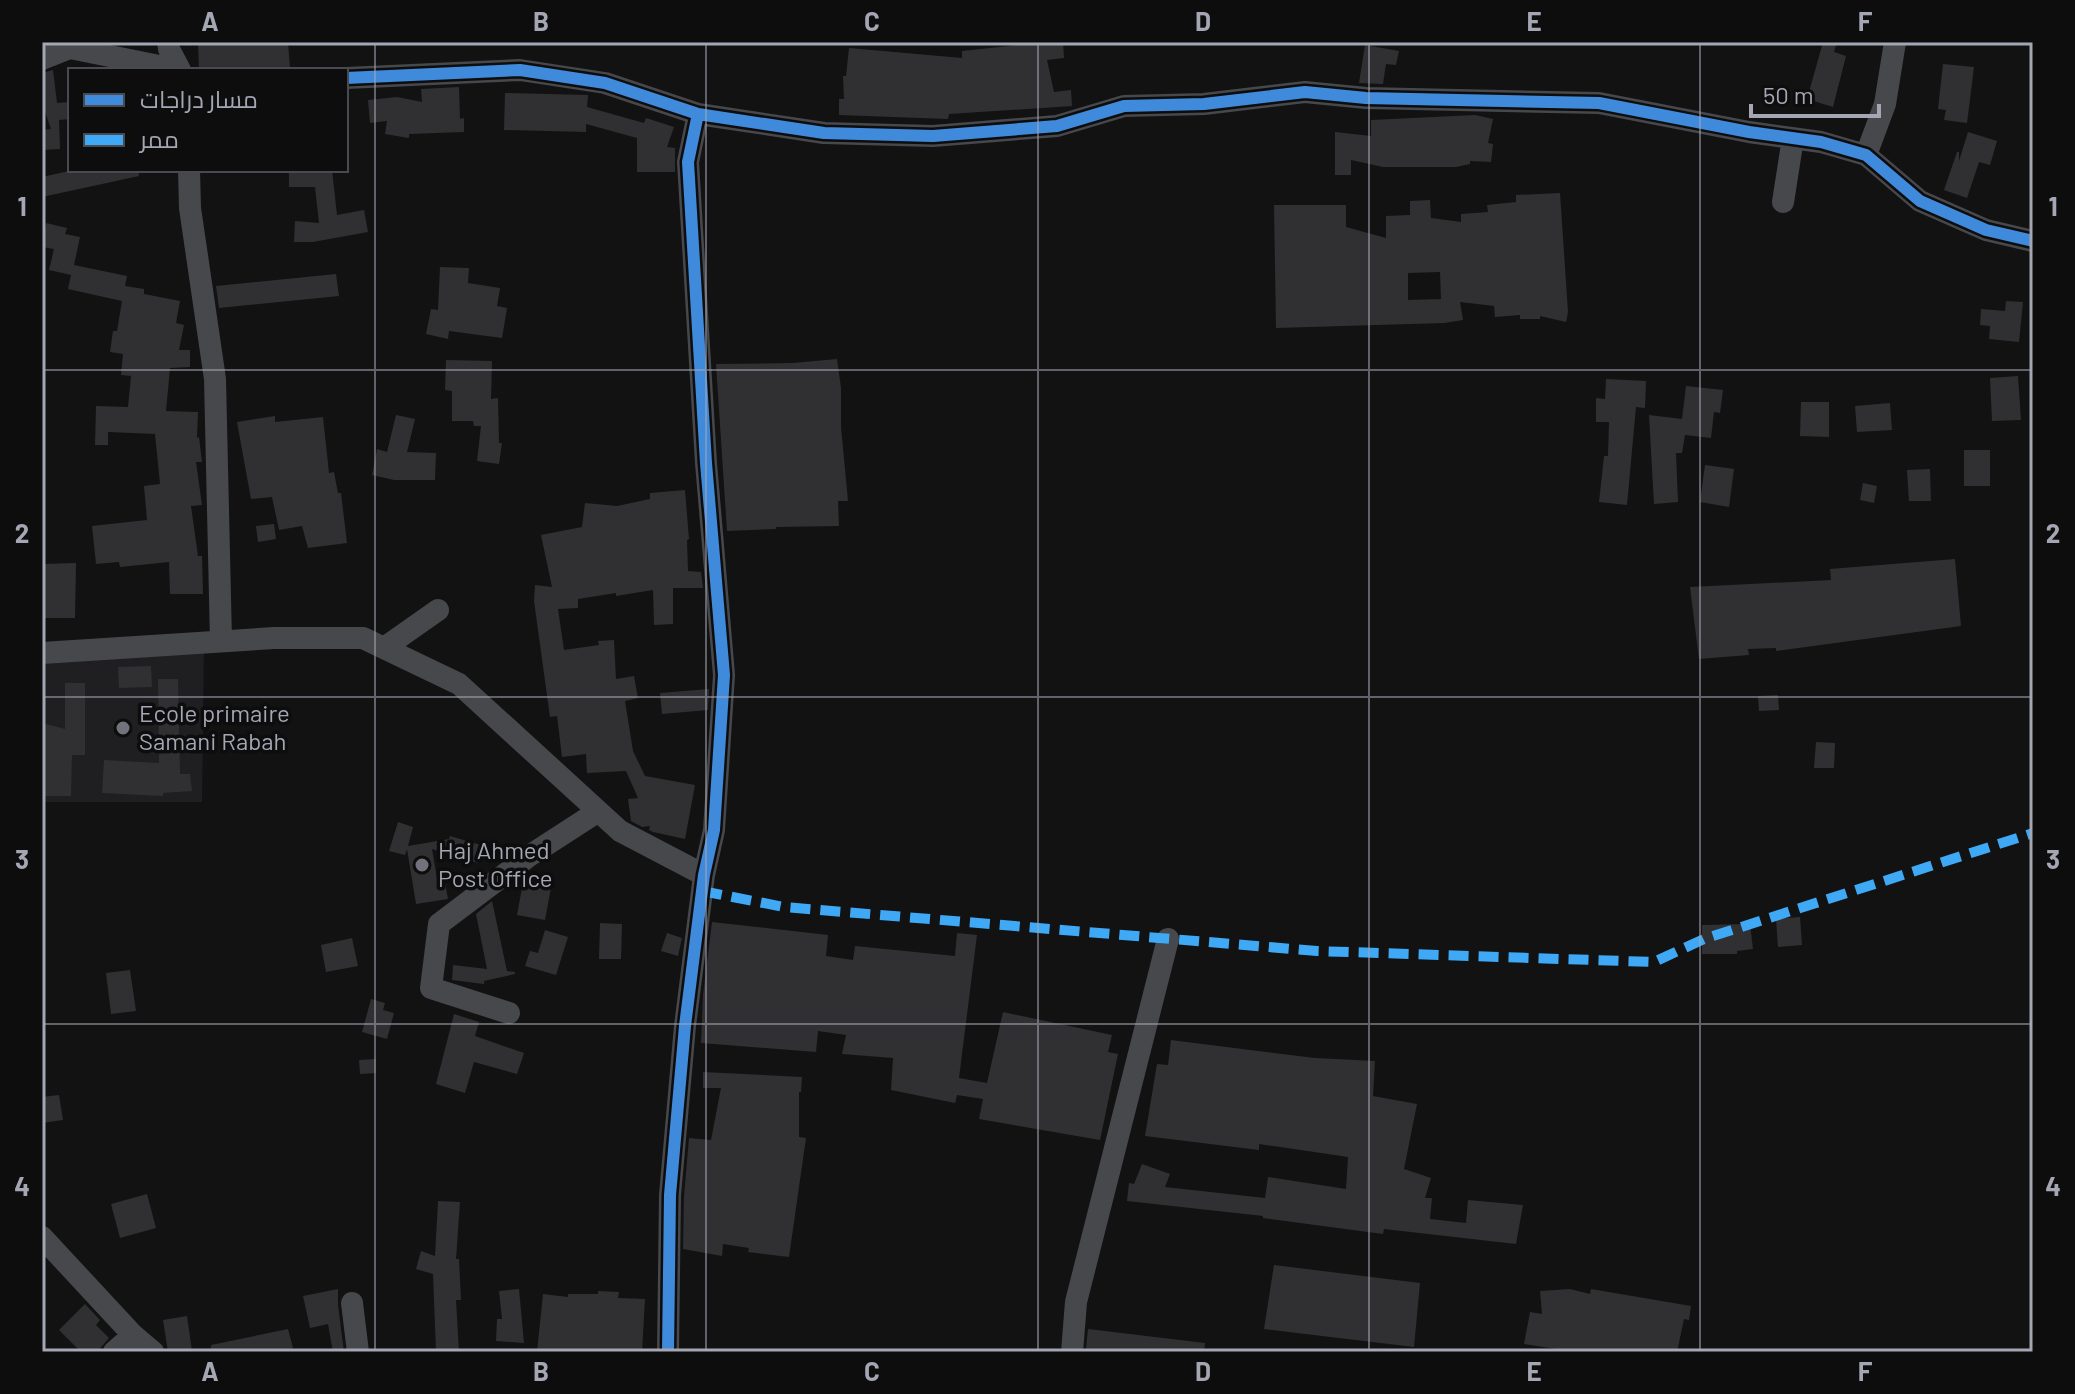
<svg xmlns="http://www.w3.org/2000/svg" width="2075" height="1394" font-family="Barlow,Cairo,sans-serif">
<style>
.built{fill:#1f1f21}
.building{fill:#303032;fill-rule:evenodd}
.lines{fill:none;stroke-linecap:round;stroke-linejoin:round}
.minor{stroke:#47484b;stroke-width:22}
.quiet{stroke:#3fa9f5;stroke-width:10;stroke-dasharray:20 10;stroke-linecap:butt}
.cycleway-casing{stroke:#0d0d0e;stroke-width:17}
.cycleway{stroke:#408adc;stroke-width:12}
.grid{fill:none;stroke:#a4a6b3;stroke-width:2;stroke-opacity:0.55}
.poi-dot{fill:#71727b;stroke:#0d0d0e;stroke-width:3}
.labels{text-anchor:middle;stroke-width:7;stroke-linejoin:round;paint-order:stroke}
.poi-label{font-size:24px;fill:#a4a6b3;stroke:#0d0d0e;text-anchor:start}
.neatline{fill:none;stroke:#a4a6b3;stroke-width:3}
.grid-label{font-size:26px;text-anchor:middle;font-weight:bold;fill:#a4a6b3}
</style>
<rect width="100%" height="100%" fill="#121213"/>
<!-- built -->
<path class="built" d="M204,642L202,802H42V653Z"/>
<!-- building -->
<path class="building" d="M198,42H288L290,68L199,69Z
M1045,42H1063L1064,58L1047,60L1054,92L1071,90L1072,106L949,114L948,119L839,115V99H844L843,76H846L849,48L962,58V51Z
M1823,42H1837L1834,52L1846,56L1833,107L1807,99Z
M1365,45L1399,51L1396,65L1386,64L1383,84L1359,83Z
M1943,64L1974,67L1967,123L1944,120L1946,110L1938,109Z
M53,70L57,103L70,102V119L59,120L60,149L42,150V130L51,129L42,103V73Z
M459,87L460,119L464,118V132L409,134V138L385,134L387,121L370,123L368,100L397,97L422,102L421,89Z
M505,93L588,95L587,107L644,123L646,118L674,127L667,147L675,148V172H637V138L586,124V132L504,130Z
M1475,115L1493,119L1488,143L1493,144L1491,162L1470,161V164L1456,167H1383L1351,160V175H1335V132L1371,136V120Z
M1968,132L1997,141L1990,165L1979,162L1967,198L1944,190L1957,152H1959V161Z
M74,170H138L139,176L42,197V177Z
M289,170H332L337,215L364,210L368,232L313,242H294L295,221L319,223L315,187H289Z
M1560,193L1568,312L1566,322L1540,316V319H1520V315L1495,317L1494,306L1460,302L1463,320L1444,323L1276,328L1274,205H1346V227L1386,238V216L1410,215V201L1430,200L1431,218L1461,222V214L1488,212L1487,205L1516,202V195ZM1440,272L1441,299L1408,300V273Z
M46,223L67,228L65,234L80,237L74,265L127,276L125,286L144,289V294L180,301L176,323L184,325L179,350H190V367L170,368L166,411L198,412L197,438L199,437L202,462H196L202,505L191,506L198,556H202L203,594H170L169,562L120,567L119,562L96,564L92,526L147,520L144,486L160,484L155,434L108,432V445H95L96,406L128,407L131,376L121,375L123,354L110,352L113,331H117L122,301L68,289L71,275L49,270L54,249L42,247Z
M440,267L469,268L468,283L500,288L497,306L507,308L502,338L449,331L448,339L426,334L431,309L438,310Z
M336,274L339,296L219,308L216,286Z
M2006,301L2023,302L2019,342L1989,339L1990,326L1980,325L1981,309L2005,311Z
M837,359L841,388V427L848,501H838L839,526L776,527V529L727,531L716,364L793,363Z
M446,360L492,361L491,399L498,398L499,443H502L499,464L477,461L481,426H474L473,421H452V391L445,390Z
M2018,376L2021,420L1992,421L1990,378Z
M1606,379L1646,381L1645,408L1636,407L1627,505L1599,502L1604,456H1608L1609,422H1596V398L1605,399Z
M1686,386L1723,390L1720,413L1714,412L1711,438L1685,435L1682,453H1676L1678,502L1654,504L1649,415L1682,419Z
M1801,402H1829V437L1800,436Z
M1890,403L1892,430L1857,432L1855,406Z
M396,415L415,419L407,452L436,453L435,480H394L372,475L377,449L387,452Z
M275,416V422L323,417L329,473L334,472L338,493H341L347,543L308,548L302,526L279,530L272,497L251,499L237,422Z
M1964,450H1990V486H1964Z
M1705,465L1734,469L1729,507L1700,502Z
M1930,469L1931,501H1909L1907,470Z
M1863,483L1877,486L1874,503L1860,500Z
M685,490L689,539L687,540L688,571L701,572L703,588H673V624L654,625L653,590L616,596V593L578,599V608L558,609L564,650L599,645L598,641L614,640L616,679L634,676L638,698L625,701L633,751L645,776L695,785L685,839L653,832L649,830L650,826L642,827L631,821L628,799L638,798L626,771L587,773L586,754L562,757L557,716L550,717L534,601L535,585L552,587L541,535L582,527L585,503L617,506L650,499V493Z
M274,524L276,539L258,542L256,526Z
M1955,559L1961,626L1776,651V648L1748,649L1749,655L1699,659L1690,587L1831,580L1830,569Z
M76,563L75,618H42V564Z
M151,666L152,687L119,688L118,667Z
M158,679H178L180,774H190L192,791L163,793V796L102,793L104,760L159,763Z
M65,683H85V755H72L71,796H42V723L65,729Z
M709,689L708,710L662,714L660,693Z
M1778,695L1779,710L1759,711L1758,696Z
M1816,742L1835,743L1834,768H1814Z
M398,822L413,827L408,846L449,839L450,836L484,846L478,863L432,849L438,884L445,883L448,899L416,904L407,849L405,855L389,851Z
M531,872L553,877L545,920L517,915L524,877Z
M492,901L507,971L515,972V974L484,981V984L452,980L453,965L487,969L476,914Z
M1800,917L1802,945L1778,947L1776,919Z
M712,922L828,935L826,956L853,960L855,946L955,956L957,933L977,935L959,1078L987,1083L1003,1012L1112,1035L1108,1052L1118,1054L1100,1140L979,1119L983,1099L957,1095L955,1103L891,1090L893,1058L842,1054L846,1035L818,1031L816,1052L701,1043L703,995Z
M600,923L622,924L621,959H599Z
M1750,924L1753,949L1737,951V954H1702V925Z
M545,930L568,937L556,975L525,966L530,951L538,953Z
M667,933L682,938L678,956L661,951Z
M352,938L358,966L326,972L321,945Z
M130,970L136,1011L111,1014L106,973Z
M371,999L385,1003L383,1010L394,1013L387,1039L362,1032Z
M454,1014L479,1022L475,1036L524,1053L517,1074L474,1062L465,1093L436,1084Z
M1171,1040L1315,1058L1375,1061L1373,1096L1417,1104L1404,1169L1431,1178L1425,1198H1432L1430,1219L1466,1223L1468,1200L1523,1205L1516,1244L1384,1229L1383,1234L1263,1218V1216L1127,1201L1129,1183L1134,1184L1142,1164L1170,1174L1165,1187L1265,1198L1268,1177L1346,1189L1348,1157L1259,1144V1150L1145,1136L1157,1064L1168,1065Z
M376,1059V1073L360,1074L359,1060Z
M703,1072L802,1077L801,1092H799V1137L806,1138L789,1257L748,1252L749,1248L723,1244L722,1256L683,1249L684,1196L689,1138L711,1140L721,1088H703Z
M59,1095L63,1120L42,1123V1097Z
M147,1194L156,1228L120,1238L111,1204Z
M438,1201L460,1202L456,1259H459L461,1300H456L459,1352H436L433,1274L416,1269L421,1251L435,1256Z
M1274,1265L1420,1283L1414,1347L1264,1329Z
M338,1289V1305L344,1352H333L328,1324L310,1328L303,1296Z
M519,1289L524,1343L496,1341L497,1319H502L499,1291Z
M1570,1289L1590,1294L1591,1289L1691,1306L1689,1320L1684,1319L1677,1352H1575L1524,1344L1530,1312L1542,1314L1540,1291Z
M598,1291L619,1292L618,1298L645,1299L642,1352H537L543,1294L568,1297V1294H598Z
M85,1304L100,1320L96,1325L109,1338L97,1352H81L59,1330Z
M187,1316L192,1351L168,1352L163,1320Z
M288,1329L293,1348L278,1352H211V1345Z
M1088,1329L1205,1343L1204,1352H1115L1086,1349Z"/>
<g class="lines">
<!-- minor -->
<path class="minor" d="M168,42L169,49L180,70
M70,48L179,70
M42,59L82,43
M346,78L520,70L605,83L698,114L824,133L933,136L1057,126L1124,106L1204,104L1305,92L1366,98L1599,103L1749,132L1821,142L1866,155L1920,201L1986,230L2033,241
M1866,155L1885,104L1895,42
M189,170L190,208L215,379L221,641
M1783,202L1793,138
M384,648L438,610
M42,653L274,638H363L459,684L620,831L704,875
M509,1013L431,988L439,924L529,856L597,812
M42,1237L133,1335L153,1352
M352,1303L358,1352
M114,1352L133,1335
M668,1352L670,1195L685,1026L704,875L714,830L724,675L706,463L688,162L698,114
M1072,1352L1076,1302L1168,939"/>
<!-- quiet -->
<path class="quiet" d="M702,891L784,907L1317,951L1654,962L1704,939L2033,833"/>
<defs>
<path id="cycleway" d="M346,78L520,70L605,83L698,114L824,133L933,136L1057,126L1124,106L1204,104L1305,92L1366,98L1599,103L1749,132L1821,142L1866,155L1920,201L1986,230L2033,241
M668,1352L670,1195L685,1026L704,875L714,830L724,675L706,463L688,162L698,114"/>
</defs>
<!-- cycleway casing -->
<use href="#cycleway" class="cycleway-casing"/>
<!-- cycleway -->
<use href="#cycleway" class="cycleway"/>
</g>
<!-- grid -->
<path class="grid" d="M375,42V1352M706,42V1352M1038,42V1352M1369,42V1352M1700,42V1352M42,370H2033M42,697H2033M42,1024H2033"/>
<!-- markers -->
<g class="poi-dot">
<circle cx="123" cy="728" r="8"/>
<circle cx="422" cy="865" r="8"/>
</g>
<g class="labels">
<!-- poi labels -->
<g class="poi-label">
<text x="139" y="722">Ecole primaire<tspan x="139" dy="28">Samani Rabah</tspan></text>
<text x="438" y="859">Haj Ahmed<tspan x="438" dy="28">Post Office</tspan></text>
</g>
</g>
<!-- border -->
<rect width="2075" height="1394" fill="none" stroke="#0d0d0e" stroke-width="88"/>
<!-- legend -->
<rect x="68" y="68" width="280" height="104" fill="#0d0d0e" stroke="#494a50" stroke-width="2"/>
<rect x="84" y="94" width="40" height="12" fill="#408adc" stroke="#494a50" stroke-width="2"/>
<text x="140" y="108" font-size="24" fill="#a4a6b3">مسار دراجات</text>
<rect x="84" y="134" width="40" height="12" fill="#3fa9f5" stroke="#494a50" stroke-width="2"/>
<text x="140" y="148" font-size="24" fill="#a4a6b3">ممر</text>
<!-- scale -->
<path d="M1751 104v12h128v-12" fill="none" stroke="#a4a6b3" stroke-width="4"/>
<text x="1763" y="104" font-size="24" fill="#a4a6b3" stroke="#0d0d0e" stroke-width="6" paint-order="stroke">50 m</text>
<rect x="44" y="44" width="1987" height="1306" class="neatline"/>
<g class="grid-label">
<text x="210" y="31">A</text>
<text x="541" y="31">B</text>
<text x="872" y="31">C</text>
<text x="1203" y="31">D</text>
<text x="1534" y="31">E</text>
<text x="1865" y="31">F</text>
<text x="22" y="216">1</text>
<text x="2053" y="216">1</text>
<text x="22" y="543">2</text>
<text x="2053" y="543">2</text>
<text x="22" y="869">3</text>
<text x="2053" y="869">3</text>
<text x="22" y="1196">4</text>
<text x="2053" y="1196">4</text>
<text x="210" y="1381">A</text>
<text x="541" y="1381">B</text>
<text x="872" y="1381">C</text>
<text x="1203" y="1381">D</text>
<text x="1534" y="1381">E</text>
<text x="1865" y="1381">F</text>
</g>
</svg>
